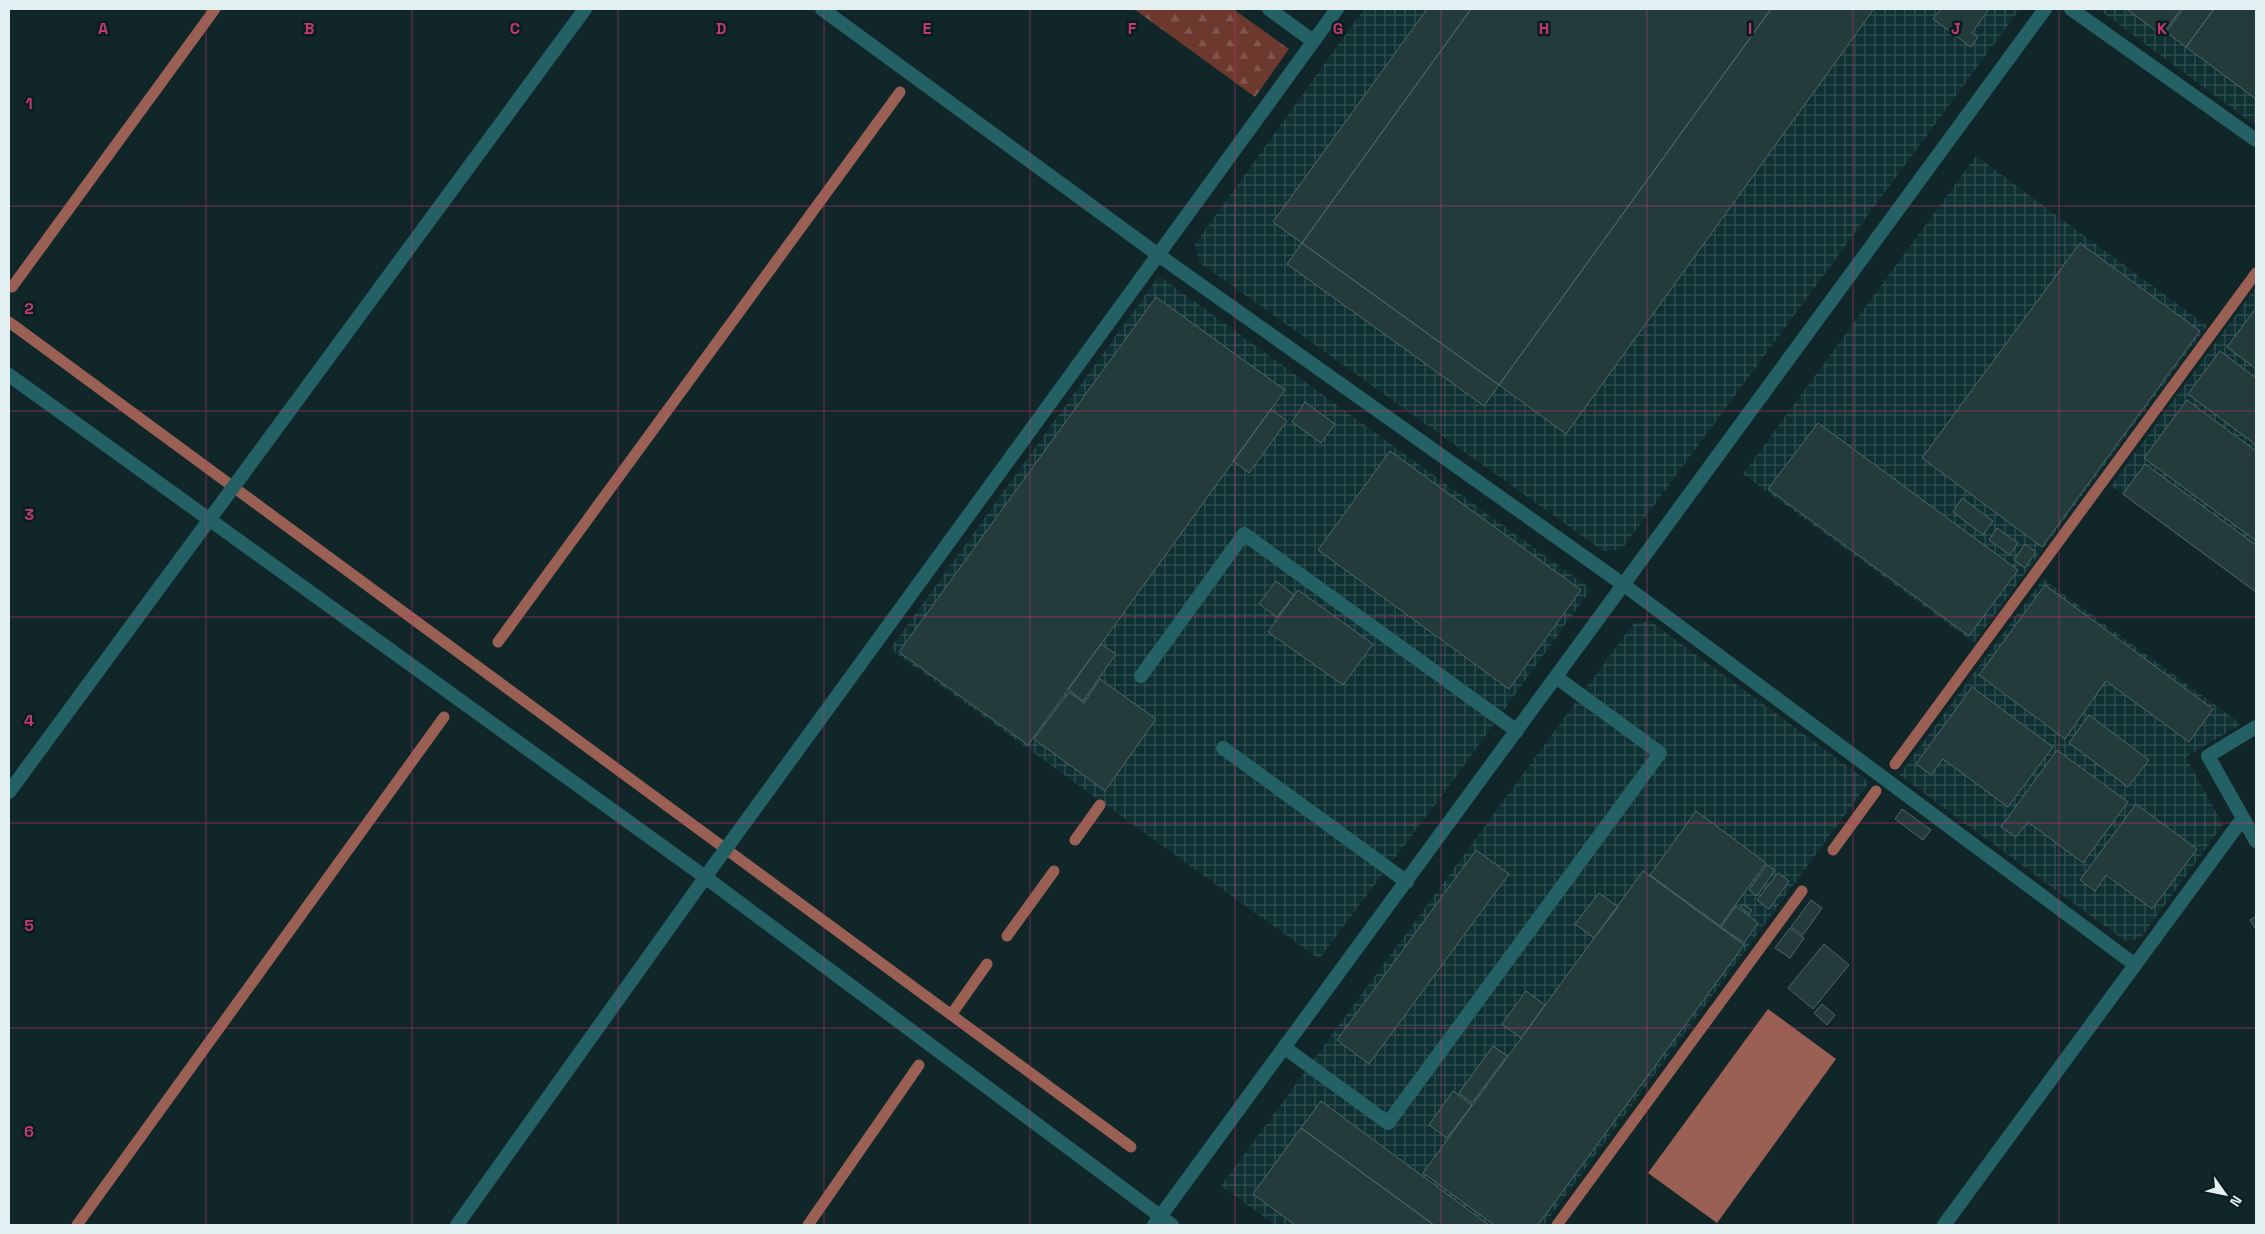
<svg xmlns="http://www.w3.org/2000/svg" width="2265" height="1234" font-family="'Space Grotesk',sans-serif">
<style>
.industrial{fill:url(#industrial-grid)}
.forest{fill:url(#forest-firs)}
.water{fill:#9a6054}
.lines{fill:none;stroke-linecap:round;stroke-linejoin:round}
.stream{stroke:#9a6054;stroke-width:11}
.building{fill:#243b3c;stroke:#4f6769}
.service{stroke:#246165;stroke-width:14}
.minor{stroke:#246165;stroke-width:14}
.grid{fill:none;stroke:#c73872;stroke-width:1;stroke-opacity:0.55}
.grid-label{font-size:16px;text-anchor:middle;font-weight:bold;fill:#c73872;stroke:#071d1e;stroke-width:5;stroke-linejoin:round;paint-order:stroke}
</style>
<defs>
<pattern id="industrial-grid" width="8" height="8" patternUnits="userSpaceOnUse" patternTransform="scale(1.25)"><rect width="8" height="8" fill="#0f3133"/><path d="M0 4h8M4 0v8" fill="none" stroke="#324f51"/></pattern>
<pattern id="forest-firs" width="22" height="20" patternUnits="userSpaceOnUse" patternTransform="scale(1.25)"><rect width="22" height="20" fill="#6d392f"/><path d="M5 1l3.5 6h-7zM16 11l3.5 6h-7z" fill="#82564e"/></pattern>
</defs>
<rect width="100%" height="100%" fill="#102628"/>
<!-- industrial -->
<path class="industrial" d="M1364,9H2020L1621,550L1603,551L1199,262L1195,244Z
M2098,9H2256V126Z
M1976,156L2207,326L1974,643L1743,474Z
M1159,276L1591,589L1458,774L1319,959L890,649Z
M2256,287V593L2111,486Z
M2043,579L2241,724L2186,757L2223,825L2140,939L2125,941L1899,775Z
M1650,621L1869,782L1544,1225H1275L1221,1186L1633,624Z"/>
<!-- forest -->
<path class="forest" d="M1134,9H1233L1289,49L1255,97Z"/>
<!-- water -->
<path class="water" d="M1768,1009L1836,1059L1717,1223L1648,1173Z"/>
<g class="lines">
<!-- stream -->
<path class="stream" d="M12,287L215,9
M9,322L1131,1147
M498,642L900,92
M1895,764L2256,273
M1075,840L1100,805
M1833,850L1876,791
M1007,936L1054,871
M951,1015L987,964
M77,1225L444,717
M808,1225L919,1065
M1557,1225L1802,891"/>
</g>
<!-- building -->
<path class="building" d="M1427,9H1471L1302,243L1273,222Z
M1471,9H1771L1499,385L1302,243Z
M1771,9H1874L1566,434L1499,385Z
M1941,9H1989L1972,33L1978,37L1971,47L1933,19Z
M2126,9H2181L2162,35Z
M2183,9H2214L2186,47L2166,32Z
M2214,9H2256V99L2186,47Z
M1302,243L1499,385L1484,406L1287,264Z
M2080,243L2200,331L2042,547L1922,458Z
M1156,297L1285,390L1028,745L899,652Z
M2256,308V369L2227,347Z
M2220,351L2256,378V445L2188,394Z
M2187,400L2256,451V541L2144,458Z
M1305,402L1335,424L1321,443L1292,422Z
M1271,409L1287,421L1249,473L1233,461Z
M1818,423L2018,570L1969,636L1768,489Z
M1390,451L1581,590L1509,689L1318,550Z
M2145,464L2256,545V592L2123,494Z
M1962,498L1993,521L1983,535L1953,512Z
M1997,528L2018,543L2010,555L1989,540Z
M2025,544L2036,552L2025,568L2014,560Z
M1276,581L1294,595L1277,617L1259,604Z
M2045,585L2213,709L2189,742L2106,681L2065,739L1979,675Z
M1298,590L1373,644L1343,685L1268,632Z
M1101,644L1116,654L1083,701L1068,689Z
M1100,679L1156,719L1105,791L1034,739L1069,692L1084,703Z
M1972,687L2053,747L2008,807L1943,759L1931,775L1916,764Z
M2089,715L2149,760L2128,787L2069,743Z
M2057,750L2128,802L2083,863L2028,822L2016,837L2001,827Z
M2136,804L2197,849L2152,909L2106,875L2095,891L2080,880Z
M1902,809L1931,830L1923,840L1895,819Z
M1696,811L1766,863L1720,926L1650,875Z
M1476,850L1509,874L1369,1064L1337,1040Z
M1767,865L1775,870L1757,896L1749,890Z
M1643,871L1744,945L1538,1225H1494L1423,1173Z
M1778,873L1789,881L1769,909L1757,900Z
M1599,893L1618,907L1594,938L1575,924Z
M1811,900L1822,908L1803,935L1791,927Z
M1743,904L1752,910L1749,914L1740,907Z
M1736,906L1758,923L1744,943L1721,927Z
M2256,916V930L2250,920Z
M1790,928L1804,938L1790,958L1775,948Z
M1824,944L1849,965L1813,1009L1788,988Z
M1526,991L1545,1005L1521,1038L1502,1024Z
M1822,1004L1835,1015L1827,1025L1814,1013Z
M1493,1046L1507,1056L1472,1103L1459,1093Z
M1453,1091L1472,1105L1447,1138L1429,1125Z
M1321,1101L1489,1225H1434L1301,1128Z
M1301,1128L1434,1225H1295L1253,1194Z"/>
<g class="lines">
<!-- service -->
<path class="service" d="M1269,9L1313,41
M1141,676L1244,534L1517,731
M1223,748L1407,882
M1285,1048L1388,1123L1660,753L1556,677"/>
<!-- minor -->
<path class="minor" d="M822,9L1157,254L1624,585L2134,964
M2071,9L2256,140
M9,375L705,877L1172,1225
M2256,727L2208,756L2256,841
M9,792L585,9
M457,1225L714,865L1337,9
M1154,1225L2045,9
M1944,1225L2243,818"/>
</g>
<!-- grid -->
<path class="grid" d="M206,9V1225M412,9V1225M618,9V1225M824,9V1225M1030,9V1225M1235,9V1225M1441,9V1225M1647,9V1225M1853,9V1225M2059,9V1225M9,206H2256M9,411H2256M9,617H2256M9,823H2256M9,1028H2256"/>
<g class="grid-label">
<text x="103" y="34">A</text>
<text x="309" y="34">B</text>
<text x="515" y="34">C</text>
<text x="721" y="34">D</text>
<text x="927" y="34">E</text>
<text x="1132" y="34">F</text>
<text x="1338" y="34">G</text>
<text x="1544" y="34">H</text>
<text x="1750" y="34">I</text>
<text x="1956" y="34">J</text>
<text x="2162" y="34">K</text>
<text x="29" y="109">1</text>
<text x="29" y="314">2</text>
<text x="29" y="520">3</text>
<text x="29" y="726">4</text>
<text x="29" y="931">5</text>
<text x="29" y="1137">6</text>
</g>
<!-- border -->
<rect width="2265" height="1234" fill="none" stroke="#e3f0f1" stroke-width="20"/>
<!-- north arrow -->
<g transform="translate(2225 1194) rotate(123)" stroke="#071d1e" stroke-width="4" paint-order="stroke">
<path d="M0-4L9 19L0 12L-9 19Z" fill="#e3f0f1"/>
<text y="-8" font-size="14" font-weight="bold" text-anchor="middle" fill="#e3f0f1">N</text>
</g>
</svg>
